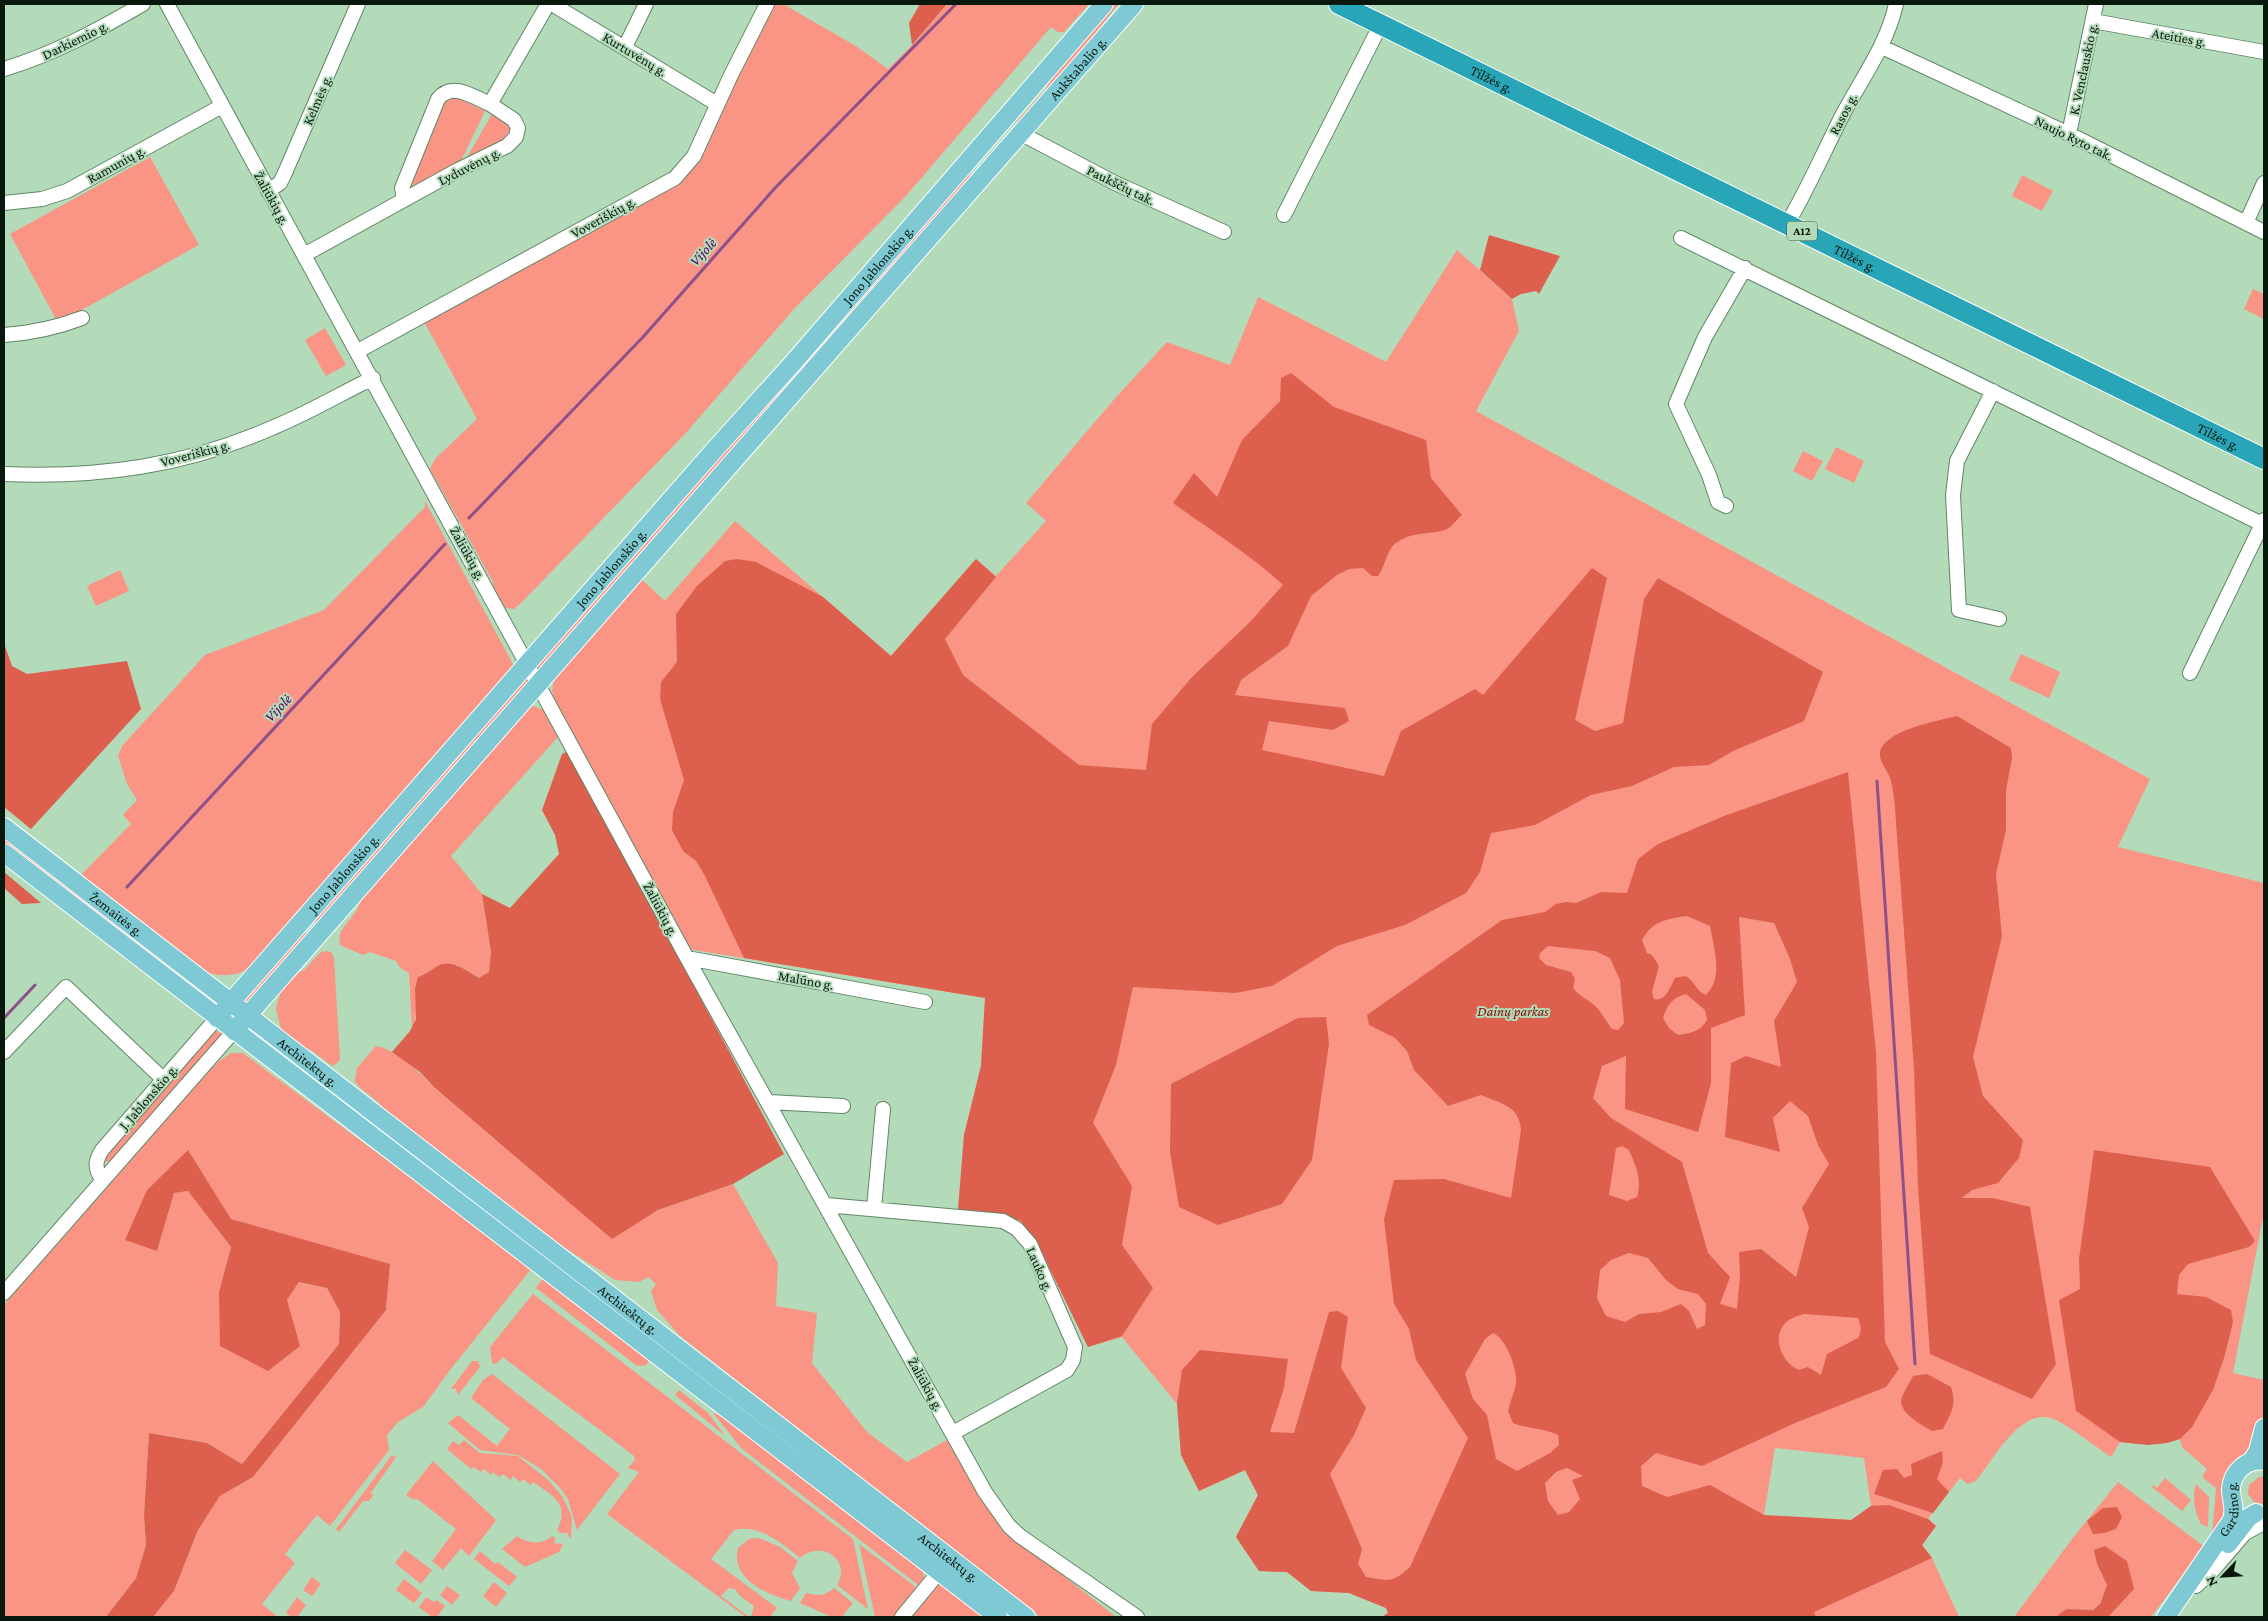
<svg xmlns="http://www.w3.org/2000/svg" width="2268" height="1621" font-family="'Crimson Pro',serif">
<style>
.green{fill:#fa9484;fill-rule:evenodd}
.forest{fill:#dd604f;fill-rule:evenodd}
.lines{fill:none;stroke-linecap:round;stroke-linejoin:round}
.stream{stroke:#8d5089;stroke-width:3}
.minor-casing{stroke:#618668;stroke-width:16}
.major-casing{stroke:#fff;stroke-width:20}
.highway-casing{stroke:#fff;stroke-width:22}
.minor{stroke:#fff;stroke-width:14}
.major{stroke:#7fc9d4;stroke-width:18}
.highway{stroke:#29a5b8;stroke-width:20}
.labels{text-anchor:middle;stroke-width:4;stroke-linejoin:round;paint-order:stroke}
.shield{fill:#b3dbba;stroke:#3c5240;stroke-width:1}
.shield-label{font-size:12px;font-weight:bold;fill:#09180c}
.street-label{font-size:14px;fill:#09180c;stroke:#b3dbba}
.park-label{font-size:14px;font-style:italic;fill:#820802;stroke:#b3dbba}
.water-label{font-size:15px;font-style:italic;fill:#5c005a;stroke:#b3dbba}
</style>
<rect width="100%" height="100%" fill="#b3dbba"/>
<!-- green -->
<path class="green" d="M767,4H783L856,46L888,69L912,45L947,4H1089L1064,32H1058L1051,27L905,197L794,309L684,435L523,601L514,609L506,608L494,590L493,582L430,469L435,459L477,419L422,318L675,178Z
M1113,4H1118L1076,59L1017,125V121L1045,90L1060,65Z
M456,97L485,111L460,163L414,186L411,183L443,102L450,98Z
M492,114L512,126L504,140L466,159Z
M1003,132L1002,136L975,166L961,192L541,671L536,666Z
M150,157L199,245L58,323L10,234Z
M2022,175L2053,191L2042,211L2012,196Z
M1457,250L1512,299L1519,331L1476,411L2150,779L2118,847L2264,883V1212L2233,1373L2264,1380C2264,1390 2266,1401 2264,1411C2257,1454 2236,1499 2212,1535L2216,1488L2202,1477L2207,1469L2182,1447L2180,1439C2159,1446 2142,1445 2120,1442L2111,1457C2093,1445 2075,1430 2056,1420C2023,1403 1993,1460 1976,1481L1968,1484L1960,1478L1928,1519L1936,1526L1922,1545L1932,1558L1959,1617H1382L1388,1613L1386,1608L1349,1593L1311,1591L1287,1572L1259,1571L1236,1537L1258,1495L1245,1470L1199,1491L1181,1455L1177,1404L1122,1337L1088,1347L1043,1255L1021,1221L1004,1215L958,1210L964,1135L981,1066L985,998L688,949L554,700L552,691L554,679L640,578L665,601L735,521L891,656L976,559L996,576L1046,521L1026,503L1117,396L1167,342L1230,365L1258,297L1386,362ZM1775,1448L1864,1458L1871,1506L1852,1520L1764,1515Z
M2253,289L2264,294V319L2244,309Z
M325,328L346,365L326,376L305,340Z
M1836,447L1864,461L1854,483L1825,469Z
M1803,451L1823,461L1812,481L1793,471Z
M425,501L514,666L247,970C231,977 220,976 203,972L79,877L131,824L123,815L137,800L127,784L118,756L122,746L205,655L324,610L425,507Z
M120,570L129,591L96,606L87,586Z
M2021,654L2060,672L2049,698L2009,680Z
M527,676L531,682L319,923L315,921L314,919Z
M533,706L547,711L559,736L451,856L482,894L491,952L489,972L480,978L457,965L436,967L431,973L419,977C413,994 420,1012 412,1028L409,973L400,968L396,961L370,952L363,955L340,945C337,930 346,926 354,914C358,909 360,902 363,896L526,710Z
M4,836L204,992L200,994L4,843Z
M303,931L307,934L248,1003L245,1002L244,998Z
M327,951L332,953L334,958L340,1059L337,1063L332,1066L312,1051L290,1041L281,1029L276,1009L281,989L290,978L304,970L321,952Z
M217,1031L220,1032L221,1037L112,1161L105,1162L106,1155L214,1032Z
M376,1046C396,1049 420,1073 434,1087L612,1238L658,1210L733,1184L778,1263L776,1306L817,1313L812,1363L867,1432L907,1462L947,1440L1004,1529L1116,1617H1040L680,1336L657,1310L651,1291L656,1284L648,1277L639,1282L615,1280L520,1219L392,1120L379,1103L358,1086L355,1081L357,1068Z
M231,1053H243L532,1268L450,1370L423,1407L398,1422L387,1435L389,1450L330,1526L317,1515L285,1554L295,1563L262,1604L278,1617H153L174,1591L198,1530L220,1496L253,1477L386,1310L390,1265L231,1219L188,1151L147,1190L157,1251L174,1193L188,1191L231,1247L219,1292L287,1300L299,1282L327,1288L340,1312L339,1344L242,1464L207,1443L149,1433L144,1516L146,1545L136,1578L106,1617H4V1305L210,1070L219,1061Z
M335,1095L480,1206L479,1207L335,1097Z
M495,1216L823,1469V1471L491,1217Z
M544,1277L650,1359L646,1365L637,1366L536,1288Z
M533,1294L853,1539L868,1609L837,1585C852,1560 822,1539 800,1558C781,1543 760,1524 734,1530L711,1559L777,1608L770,1617H751L754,1606L740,1596L735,1589L729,1588L721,1596L749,1617H746L607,1514L639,1472L628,1468L635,1460L634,1456C591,1422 546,1391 503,1357L496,1364L492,1363L490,1347Z
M472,1361H478L480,1367L458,1395L456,1389H451Z
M492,1374L620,1474L577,1530L568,1499L560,1488L541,1469L518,1455L480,1450L448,1423L458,1415L497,1446L510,1429L471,1398L483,1380Z
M679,1390L708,1413L725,1436L675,1395Z
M713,1413L725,1416L922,1567L924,1578L918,1585L741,1448Z
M464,1440L480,1453L518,1456L548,1480L562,1496L569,1510L572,1518L571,1539L567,1533H561L557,1530C571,1503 551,1495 533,1482L530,1485L523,1479L520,1482L513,1476L510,1480L503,1474L499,1477L493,1472L491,1475L484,1469L481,1472L474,1467L471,1469L447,1449L453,1441L459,1445Z
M392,1455L396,1457L370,1494H374L369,1501H363L339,1532L336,1529Z
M433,1461L496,1520L469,1556L461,1548L443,1570L432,1561L456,1529L416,1498L414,1500L406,1495Z
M2259,1477H2264L2263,1504L2254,1502L2248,1494L2249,1485Z
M2165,1478L2191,1500L2182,1511L2152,1487L2153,1485L2157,1488Z
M2118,1482L2202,1545L2203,1548L2151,1617H2108L2133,1589L2127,1561L2105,1546L2097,1564L2107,1585L2100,1604L2093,1610L2067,1609L2059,1614L2057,1617H2014L2072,1539Z
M2196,1484L2209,1497L2208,1527L2201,1524C2194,1511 2192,1497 2196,1484Z
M517,1536C528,1544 542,1545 553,1536L555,1538L554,1543L563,1544L559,1552L525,1567L502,1549Z
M759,1538L780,1547L798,1561L792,1573L800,1588L791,1601C768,1595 730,1579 738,1548L749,1539Z
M859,1544L917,1588L894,1617H875Z
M405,1550L432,1570L421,1584L395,1563Z
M480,1551L495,1564L498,1562L517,1577L509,1586L474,1559Z
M312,1577L321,1584L312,1596L303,1590Z
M404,1579L422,1593L414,1603L396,1590Z
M494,1582L507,1593L496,1607L483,1596Z
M942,1582L987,1617H908L933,1584Z
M447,1586L460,1595L452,1605L440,1595Z
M834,1588L853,1603L842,1617H832L800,1603L806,1593C818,1596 825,1596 834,1588Z
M297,1597L306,1605L297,1617H291L286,1613Z
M426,1597L434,1602L437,1600L445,1606L437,1617H432L419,1607Z"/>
<!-- forest -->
<path class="forest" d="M920,4H947L912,45L909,23Z
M1489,235L1560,256L1539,294L1536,291L1521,294L1512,299L1480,270Z
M1291,373L1334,407L1426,440L1431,478L1462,515C1457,519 1451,528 1445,530C1428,535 1413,531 1396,543C1387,549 1385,567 1378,576H1372L1363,568L1349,569L1337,575L1311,596L1288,646L1241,680L1235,695L1345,708L1349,721L1333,730L1269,721L1262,750L1384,776L1401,731L1475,689L1483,695L1592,568L1607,578L1575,720L1595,731L1623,723L1644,599L1658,578L1823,672L1804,721L1733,751L1709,765L1674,767L1632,786L1591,795L1535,825L1491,833L1480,872L1466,893L1405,925L1337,946L1272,986L1235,993L1133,987L1116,1065L1093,1123L1132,1186L1122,1245L1153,1288L1122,1336L1088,1347L1043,1255L1021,1221L1004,1215L958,1210L964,1135L981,1066L985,998L744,958L704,874L696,861L683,851L672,830L673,812L684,780L660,699L661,682L677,662L676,614L697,586L725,561L737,559L756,562L823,597L891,656L976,559L996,577L945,639L963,675L1079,765L1146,770L1152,724L1192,677L1250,622L1283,585C1250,554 1210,530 1173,503L1194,473L1217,497L1242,440L1280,401L1281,378Z
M4,643L12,666L27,674L127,661L141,709L31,829L4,807Z
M1957,716L2011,748L2012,758L2006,790V830L1996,874L2002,936L1973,1057L1983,1096L2023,1140L2019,1158L1998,1183L1972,1190L1962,1198H1993L2030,1207L2056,1364L2032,1399L1930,1354L1918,1187L1914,1069L1895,808C1894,799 1893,789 1891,781C1889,773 1881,764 1880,756C1878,731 1938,721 1957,716Z
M568,751L784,1154L733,1184L658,1210L612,1239L434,1087L420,1072L392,1052L410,1031L416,1019L415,988L418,977C426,974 429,972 436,967C450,957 467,971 479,978L489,972L491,952L482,894L510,908L559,854L555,835L542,810L562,754Z
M1848,772L1876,1052L1885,1342L1899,1369L1886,1387L1795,1423L1702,1466L1656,1453L1641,1466L1642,1486L1667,1497L1710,1485L1764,1515L1851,1520L1871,1506L1889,1505L1928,1519L1936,1526L1922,1545L1932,1558L1814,1612L1816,1617H1382L1388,1613L1386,1608L1349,1593L1311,1591L1287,1572L1259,1571L1236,1537L1258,1495L1245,1470L1199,1491L1181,1455L1177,1404L1182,1370L1200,1350L1288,1359L1284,1388L1270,1432L1294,1433L1329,1312L1338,1311L1348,1317L1341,1368L1366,1408L1354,1435L1330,1474L1362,1549L1358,1564L1366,1577C1388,1581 1393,1583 1410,1567L1468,1438L1416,1360L1409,1329L1394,1304L1384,1219L1394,1180L1444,1179L1511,1198L1521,1130C1519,1105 1501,1104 1481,1095L1448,1106L1414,1070L1407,1051L1395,1038L1369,1025L1367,1015L1502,920L1545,912L1556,904L1566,902L1576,903L1601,892L1627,893L1638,859L1658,844L1724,816ZM1687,916L1710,926C1714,950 1724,976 1706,995C1696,991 1695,982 1686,976L1675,978C1670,987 1666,1002 1654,999L1652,992L1659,966L1652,955L1647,953L1642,940C1652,921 1667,919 1687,916ZM1739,917L1774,923L1790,959L1797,982L1774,1021L1781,1067L1746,1056L1731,1063L1725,1137L1780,1152L1773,1118L1790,1101L1808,1116L1818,1145L1829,1164L1802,1208L1809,1227L1796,1277L1761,1249L1739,1252L1740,1275L1737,1309L1720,1304L1730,1277L1708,1253L1682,1162L1611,1118L1593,1098L1602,1066L1626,1056L1625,1109L1698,1132L1711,1083V1028L1745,1015ZM1548,946L1595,951L1610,958L1620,980L1624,1023L1618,1030L1612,1029C1607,1023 1603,1015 1598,1009C1591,1000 1579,997 1573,988L1575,979L1571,972L1546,965L1539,958L1540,953ZM1686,994L1705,1010L1707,1020C1700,1032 1691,1033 1678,1035L1669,1028L1663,1018C1668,1004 1672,998 1686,994ZM1622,1146L1629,1150C1636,1166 1642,1179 1637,1197L1627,1201L1609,1195L1616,1148ZM1629,1253L1648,1258L1666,1280L1678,1289L1698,1294L1706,1304L1705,1325L1697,1329L1689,1311L1681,1304L1661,1312L1639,1314L1625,1322L1606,1316L1597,1298L1600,1270L1611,1260ZM1804,1314L1858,1318C1861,1325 1862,1331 1858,1338L1827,1354L1821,1375L1808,1367L1799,1370C1784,1364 1772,1341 1783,1326C1788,1318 1796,1317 1804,1314ZM1493,1333C1506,1338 1518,1370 1516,1384C1514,1393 1510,1402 1508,1411L1513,1423C1529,1429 1543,1428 1558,1435L1559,1445L1550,1453L1517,1471L1496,1459L1487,1415L1473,1399L1465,1374L1485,1339ZM1567,1468L1583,1476L1572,1480L1580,1499L1569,1512L1558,1515L1548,1501L1545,1483L1556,1472Z
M4,872L41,903L22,904L4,888Z
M1326,1017L1329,1044L1312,1160L1282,1204L1218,1225L1179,1207L1170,1152L1171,1084L1298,1018Z
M188,1150L231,1219L390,1264L386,1310L253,1477L220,1496L198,1530L174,1591L153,1617H106L136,1578L146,1545L144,1516L149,1433L207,1443L242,1464L339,1344L340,1312L327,1288L299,1282L287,1300L300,1346L268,1371L220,1346L219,1292L231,1247L188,1191L174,1193L157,1251L125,1240L147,1190Z
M2094,1150L2210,1167L2255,1241L2249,1247L2188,1264L2179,1275L2177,1294L2206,1297L2231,1310L2233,1322L2224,1358L2213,1390L2192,1427L2180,1439L2167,1443L2148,1445L2120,1442L2076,1411L2059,1300L2080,1289L2079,1259Z
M1927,1374L1951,1387C1957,1405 1951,1413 1943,1429L1932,1431C1923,1426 1901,1414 1901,1401C1902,1393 1910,1383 1913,1376Z
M1942,1451L1943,1462L1937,1479L1949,1492L1933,1513L1874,1494L1883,1470L1897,1469L1904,1478L1912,1475L1911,1464Z
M2117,1507L2122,1517L2116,1529L2104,1533L2093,1534L2087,1521L2103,1508Z
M2105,1546L2127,1561L2134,1589L2108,1617H2057L2059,1614L2067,1609L2093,1610L2100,1604L2107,1585L2097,1564L2094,1550Z"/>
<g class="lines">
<!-- stream -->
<path class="stream" d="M469,518L643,337L775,188L956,4
M1877,781L1915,1364
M127,887L445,544
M4,1018L35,985"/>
<defs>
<path id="minor" d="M167,4L687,958L985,1492L1009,1526L1020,1536L1137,1617
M552,4L717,104
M2093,21L2264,52
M625,47L646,4
M1882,47L2069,134L2264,232
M4,69C54,54 98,30 143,4
M1020,133L1115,183L1224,232
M2069,134L2096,4
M268,191L280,183L284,175L358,4
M404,200L402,188L438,99C452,81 473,97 490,104
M4,203L42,199L67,191L222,106
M1284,215L1381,24
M2246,223L2264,183
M1787,224C1808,189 1824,151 1843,114C1862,78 1887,45 1896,4
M1681,238L2262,524
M304,255L458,170L507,146L516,137L518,128L514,120L490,104L548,4
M4,335C32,333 56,328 82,318
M358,351L675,178L694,156L731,75L767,4
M1993,391L1957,461L1953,495L1959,610L1999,619
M4,474C100,478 186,466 274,427C308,413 340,394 373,378
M1726,506L1718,502L1709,475L1676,404L1705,337L1745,268
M2190,673L2264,520
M687,958L925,1002
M4,1052L66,987L163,1079
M769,1102L843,1106
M103,1180C94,1169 95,1161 102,1150L217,1018
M826,1205L1003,1221L1017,1229L1030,1244L1075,1347L1073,1360L1067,1370L953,1433
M874,1208L883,1109
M4,1293L234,1031
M2196,1586L2214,1569L2245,1533L2264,1523
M902,1617L939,1572"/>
<g id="major">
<path id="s1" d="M4,827L1026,1617"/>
<path d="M4,853L998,1617"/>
<path id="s2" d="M217,1018L717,447L792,364L1104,4"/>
<path id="s3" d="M234,1031L1134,4"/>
<path d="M2251,1462L2258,1451L2264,1428"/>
<path d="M2228,1544L2249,1517L2256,1513"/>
<path id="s4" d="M2166,1617L2232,1520C2236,1508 2231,1500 2231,1489C2232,1471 2248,1458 2264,1461"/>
</g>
<g id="highway">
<path id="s5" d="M1339,4L2264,459"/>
</g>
</defs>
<!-- minor casing -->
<use href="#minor" class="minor-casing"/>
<!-- major casing -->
<use href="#major" class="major-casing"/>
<!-- highway casing -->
<use href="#highway" class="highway-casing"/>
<!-- minor -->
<use href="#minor" class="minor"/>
<!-- major -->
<use href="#major" class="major"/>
<!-- highway -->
<use href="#highway" class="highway"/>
</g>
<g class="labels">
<!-- shield labels -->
<rect class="shield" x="1787" y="221.5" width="30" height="19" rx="4"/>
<g class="shield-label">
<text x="1802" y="235">A12</text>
</g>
<!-- street labels -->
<g class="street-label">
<text transform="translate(2179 37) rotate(10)" y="5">Ateities g.</text>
<text transform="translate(75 40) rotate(-26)" y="5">Darkiemio g.</text>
<text transform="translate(635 54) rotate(31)" y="5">Kurtuvėnų g.</text>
<text dy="5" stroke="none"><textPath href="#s3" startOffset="1280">Aukštabalio g.</textPath></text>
<text transform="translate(2083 69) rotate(-78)" y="5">K. Venclauskio g.</text>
<text dy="5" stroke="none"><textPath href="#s5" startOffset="170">Tilžės g.</textPath></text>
<text transform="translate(317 100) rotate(-67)" y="5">Kelmės g.</text>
<text transform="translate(1843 114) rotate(-63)" y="5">Rasos g.</text>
<text transform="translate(2074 138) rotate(26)" y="5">Naujo Ryto tak.</text>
<text transform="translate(116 164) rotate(-29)" y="5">Ramunių g.</text>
<text transform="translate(469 166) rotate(-27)" y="5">Lyduvėnų g.</text>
<text transform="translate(1121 185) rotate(26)" y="5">Paukščių tak.</text>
<text transform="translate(272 198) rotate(61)" y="5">Žaliūkių g.</text>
<text transform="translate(603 217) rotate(-29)" y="5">Voveriškių g.</text>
<text dy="5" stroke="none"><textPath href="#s5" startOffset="575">Tilžės g.</textPath></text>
<text dy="5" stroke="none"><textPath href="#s2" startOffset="1002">Jono Jablonskio g.</textPath></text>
<text dy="5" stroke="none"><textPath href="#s5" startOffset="980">Tilžės g.</textPath></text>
<text transform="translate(195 453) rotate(-15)" y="5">Voveriškių g.</text>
<text transform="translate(468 553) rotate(61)" y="5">Žaliūkių g.</text>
<text dy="5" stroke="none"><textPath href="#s2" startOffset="598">Jono Jablonskio g.</textPath></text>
<text dy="5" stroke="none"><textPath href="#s2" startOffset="192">Jono Jablonskio g.</textPath></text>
<text transform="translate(661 909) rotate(62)" y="5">Žaliūkių g.</text>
<text dy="5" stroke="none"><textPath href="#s1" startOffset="142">Žemaitės g.</textPath></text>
<text transform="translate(806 980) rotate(10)" y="5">Malūno g.</text>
<text dy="5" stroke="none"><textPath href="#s1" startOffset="384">Architektų g.</textPath></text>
<text transform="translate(148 1097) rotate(-49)" y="5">J. Jablonskio g.</text>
<text transform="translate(1040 1269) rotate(66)" y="5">Lauko g.</text>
<text dy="5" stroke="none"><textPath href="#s1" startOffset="789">Architektų g.</textPath></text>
<text transform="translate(926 1384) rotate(61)" y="5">Žaliūkių g.</text>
<text dy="5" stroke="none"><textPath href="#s4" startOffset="128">Gardino g.</textPath></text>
<text dy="5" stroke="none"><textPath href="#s1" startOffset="1194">Architektų g.</textPath></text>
</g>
<!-- park labels -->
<g class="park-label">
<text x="1513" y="1016">Dainų parkas</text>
</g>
<!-- water labels -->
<g class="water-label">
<text transform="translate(703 252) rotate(-48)" y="5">Vijolė</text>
<text transform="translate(278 708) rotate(-47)" y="5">Vijolė</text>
</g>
</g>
<!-- border -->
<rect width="2268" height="1621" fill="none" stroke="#09180c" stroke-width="10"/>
<!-- north arrow -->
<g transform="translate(2223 1576) rotate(245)" stroke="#b3dbba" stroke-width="4" paint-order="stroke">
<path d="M0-4L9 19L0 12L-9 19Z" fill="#09180c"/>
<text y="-8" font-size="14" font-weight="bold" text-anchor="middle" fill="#09180c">N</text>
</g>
</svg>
